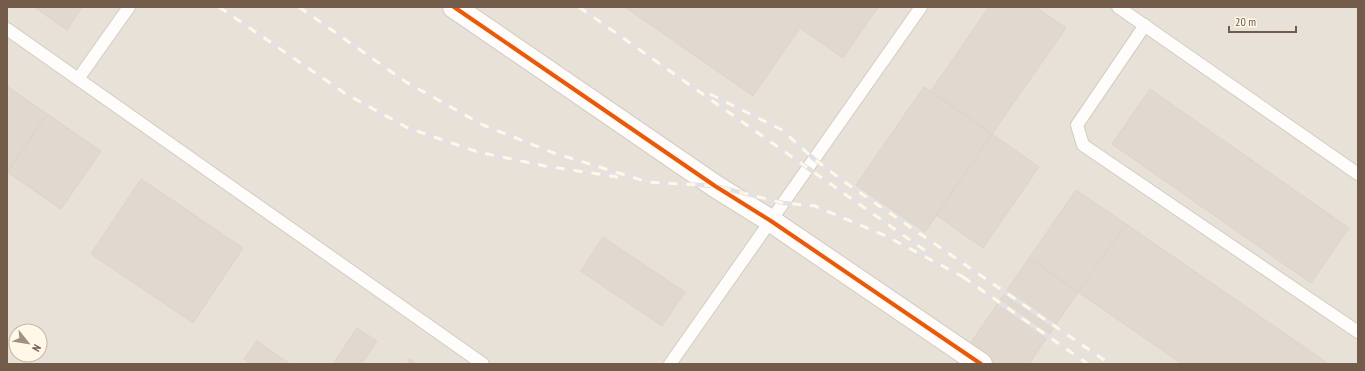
<svg xmlns="http://www.w3.org/2000/svg" width="1365" height="371" font-family="'PT Sans Narrow',sans-serif">
<style>
.industrial{fill:#e8e1d8;fill-rule:evenodd}
.building{fill:#e1d9cf;stroke:#ded4c9}
.lines{fill:none;stroke-linecap:round;stroke-linejoin:round}
.service-casing{stroke:#d4ccc2;stroke-width:14}
.minor-casing{stroke:#d4ccc2;stroke-width:24}
.service{stroke:#fefdfb;stroke-width:12}
.minor{stroke:#fefdfb;stroke-width:22}
.rail-casing{stroke:#e4e1e3;stroke-width:4.5}
.rail{stroke:#fff7e7;stroke-width:3;stroke-dasharray:9;stroke-linecap:butt}
.cycleway-casing{stroke:#fff7e7;stroke-width:6}
.cycleway{stroke:#e8590c;stroke-width:4}
</style>
<rect width="100%" height="100%" fill="#f5f1e7"/>
<!-- industrial -->
<path class="industrial" d="M7,7H1358V364H7ZM16,331H40V355H16Z"/>
<!-- building -->
<path class="building" d="M34,7H82L67,30Z
M625,7H878L843,58L800,28L753,96Z
M989,7H1036L1066,28L992,134L931,91Z
M7,86L47,114L9,170L7,168Z
M924,87L992,134L925,232L856,185Z
M1150,89L1349,228L1311,283L1112,144Z
M47,114L101,151L61,209L7,172Z
M992,134L1039,167L983,248L936,215Z
M141,179L243,248L193,323L91,254Z
M1076,190L1126,224L1078,292L1029,258Z
M1126,224L1329,364H1182L1078,292Z
M603,237L685,292L662,326L581,271Z
M1029,258L1078,292L1029,364H956Z
M357,328L377,341L362,364H333Z
M257,341L290,364H251L244,359Z
M410,359L417,364H407Z"/>
<g class="lines">
<defs>
<path id="service" d="M1118,7L1358,174
M1145,25L1077,125L1083,145L1358,332
M7,29L483,364
M78,79L129,7
M670,364L921,7"/>
<path id="minor" d="M454,7L715,186L771,221L981,364"/>
</defs>
<!-- service casing -->
<use href="#service" class="service-casing"/>
<!-- minor casing -->
<use href="#minor" class="minor-casing"/>
<!-- service -->
<use href="#service" class="service"/>
<!-- minor -->
<use href="#minor" class="minor"/>
<defs>
<path id="rail" d="M219,7L346,94L408,128L478,152L545,166L618,177
M299,7L406,82L483,125L554,153L648,182L715,186L783,203L815,206L886,236L967,279
M579,7L930,254
M710,94L782,130L814,159L846,183L1110,364
M963,277L1088,364"/>
</defs>
<!-- rail casing -->
<use href="#rail" class="rail-casing"/>
<!-- rail -->
<use href="#rail" class="rail"/>
<defs>
<path id="cycleway" d="M454,7L715,186L771,221L981,364"/>
</defs>
<!-- cycleway casing -->
<use href="#cycleway" class="cycleway-casing"/>
<!-- cycleway -->
<use href="#cycleway" class="cycleway"/>
</g>
<!-- border -->
<rect width="1365" height="371" fill="none" stroke="#725b49" stroke-width="16"/>
<!-- north arrow -->
<g transform="translate(28 343) rotate(120)"><circle r="19" fill="#fff7e7" stroke="#c7b9a8"/>
<path d="M0-3L7 15L0 10L-7 15Z" fill="#a09080"/>
<text y="-6" font-size="11" font-weight="bold" text-anchor="middle" fill="#725b49">N</text>
</g>
<!-- scale -->
<path d="M1229 26v6h67v-6" fill="none" stroke="#725b49" stroke-width="2"/>
<text x="1235" y="26" font-size="12" fill="#725b49" stroke="#fff7e7" stroke-width="3" paint-order="stroke">20 m</text>
</svg>
